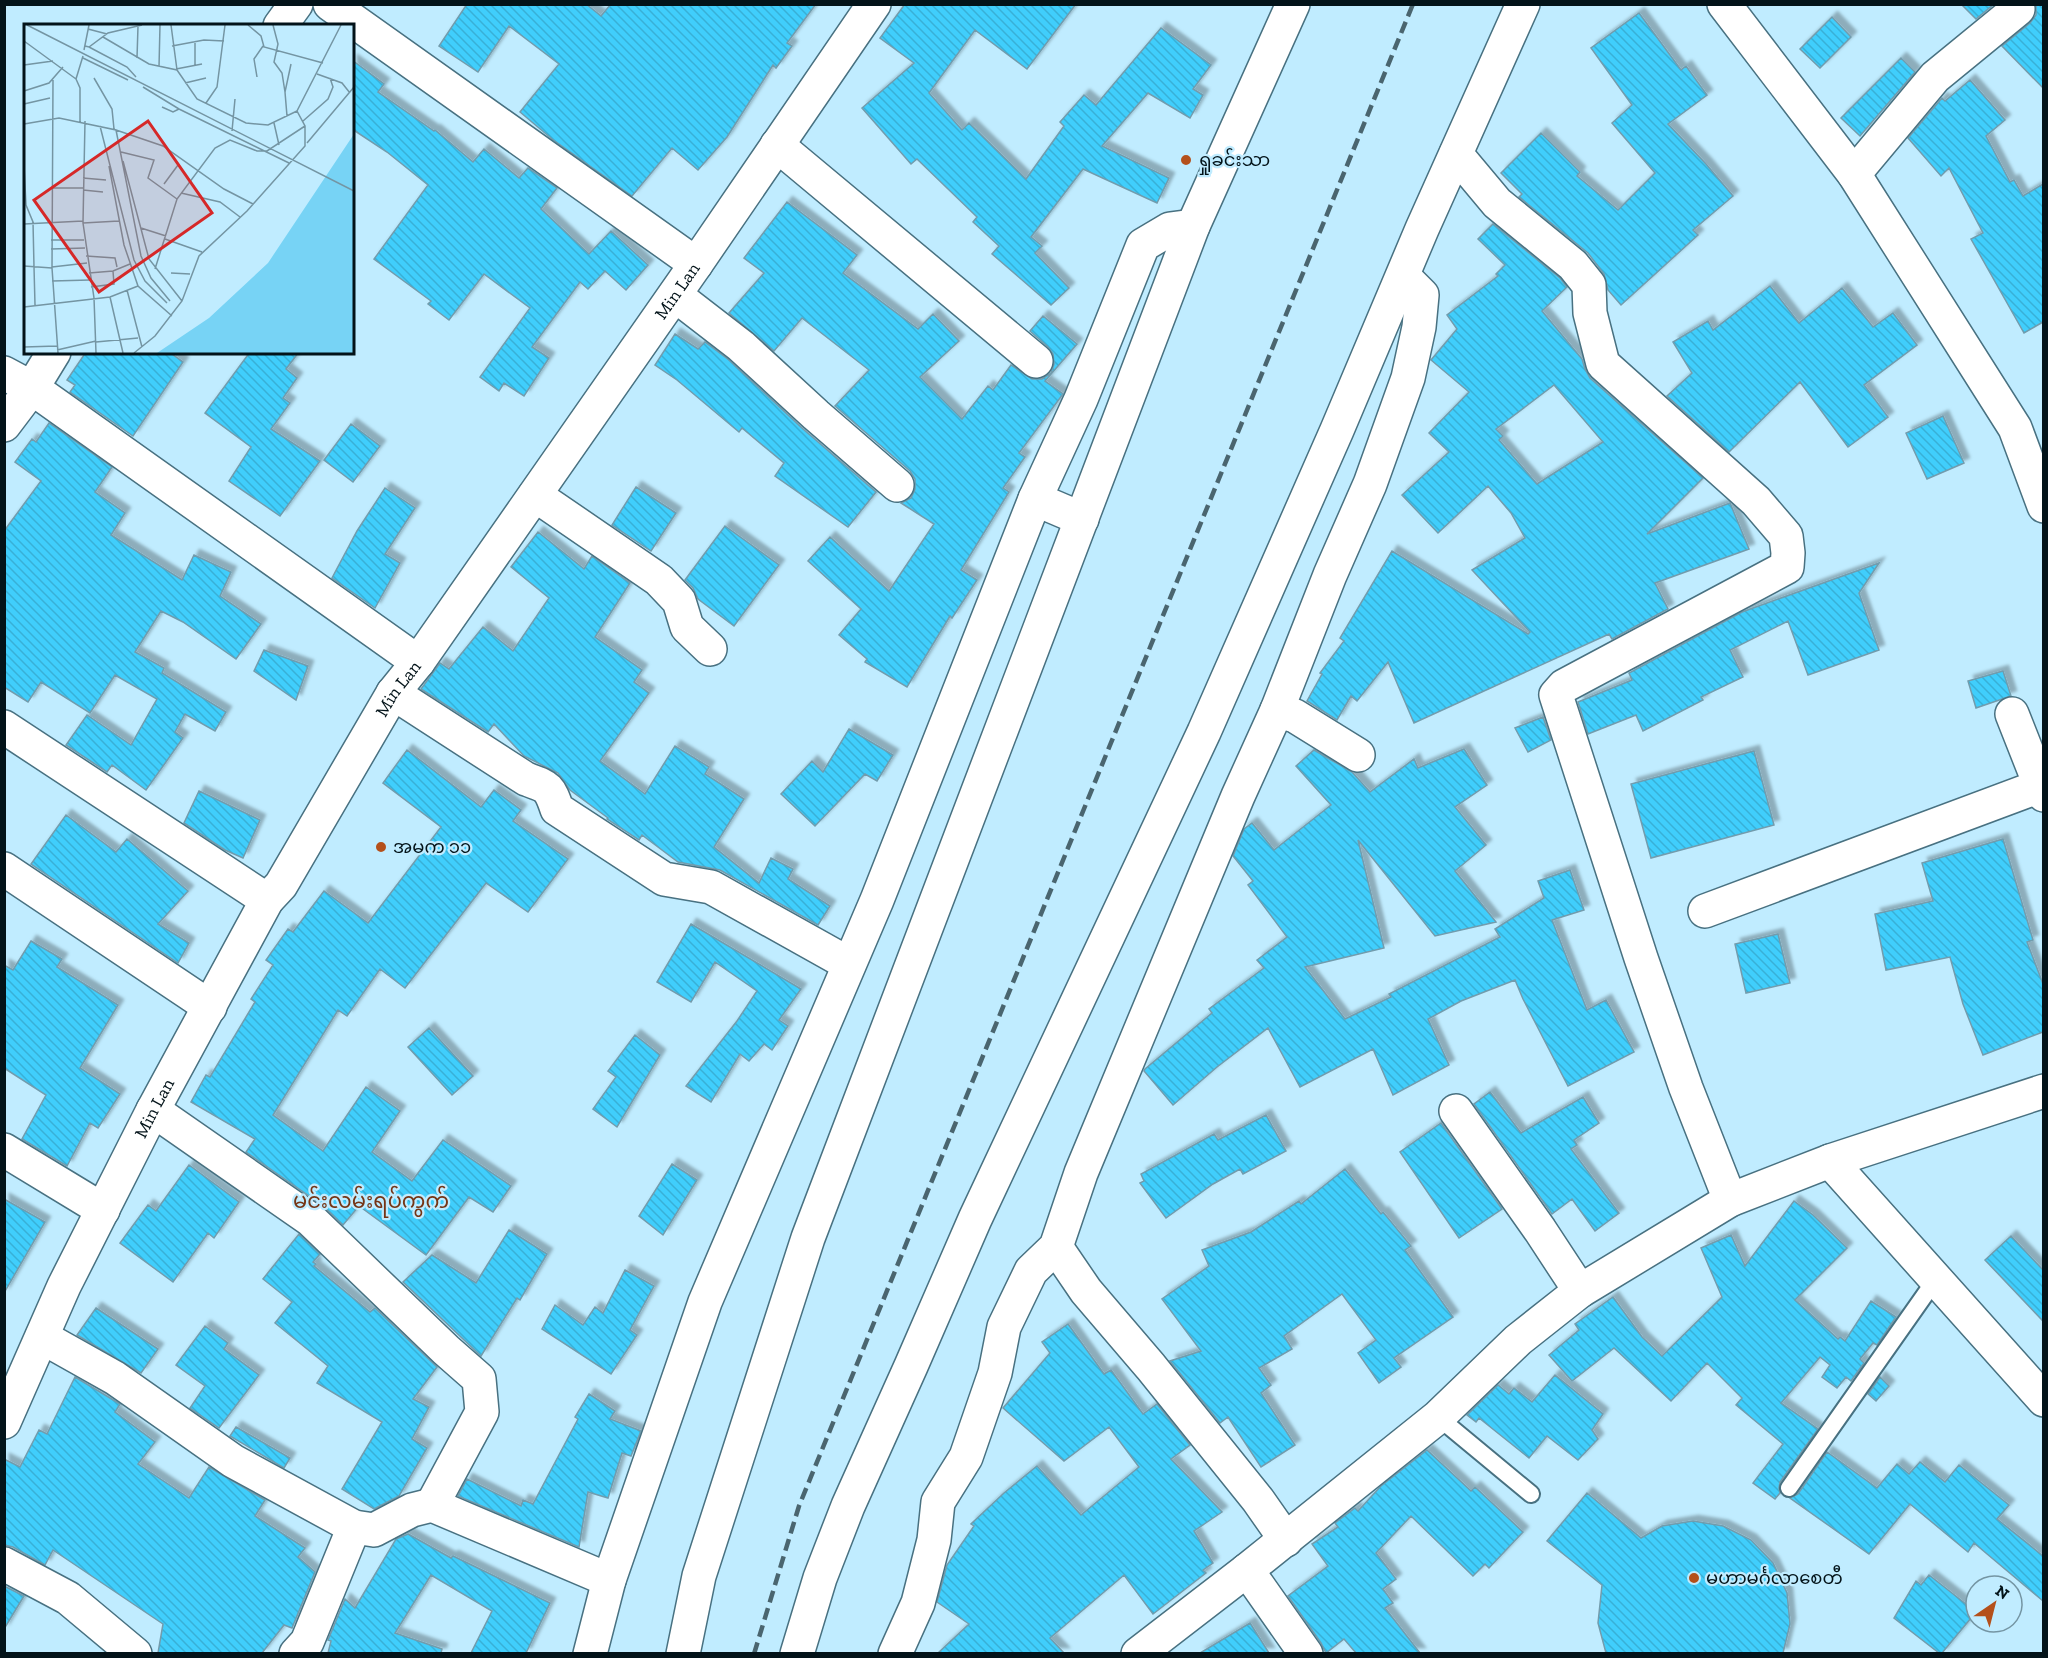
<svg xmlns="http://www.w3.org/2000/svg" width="2048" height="1658" font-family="'Zilla Slab','Noto Sans Myanmar',serif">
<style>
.building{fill:url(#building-back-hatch);stroke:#729cad;stroke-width:1.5;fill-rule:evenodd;filter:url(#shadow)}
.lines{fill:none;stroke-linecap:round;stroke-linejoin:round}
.service-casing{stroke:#487181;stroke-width:20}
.minor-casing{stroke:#487181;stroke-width:36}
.secondary-casing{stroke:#487181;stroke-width:36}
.service{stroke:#fff;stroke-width:16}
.minor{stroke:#fff;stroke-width:33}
.secondary{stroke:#fff;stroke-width:33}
.rail{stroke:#4a656f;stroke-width:4.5;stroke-dasharray:12 6;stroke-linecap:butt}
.poi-dot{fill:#b4501b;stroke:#c0ecff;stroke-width:2}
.labels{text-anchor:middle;stroke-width:4.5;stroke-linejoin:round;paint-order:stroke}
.poi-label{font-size:18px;fill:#031319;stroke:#c0ecff;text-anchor:start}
.street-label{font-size:18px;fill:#031319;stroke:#c0ecff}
.quarter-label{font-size:21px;fill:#753515;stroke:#c0ecff}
.inset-road{fill:none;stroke:#7495a3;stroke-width:1.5}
.view{fill:#d62828;fill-opacity:0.15;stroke:#d62828;stroke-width:3}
.inset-edge{fill:none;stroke:#031319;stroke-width:3}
</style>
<defs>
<pattern id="building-back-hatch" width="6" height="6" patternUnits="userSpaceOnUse" patternTransform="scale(1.5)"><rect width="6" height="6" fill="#40cefc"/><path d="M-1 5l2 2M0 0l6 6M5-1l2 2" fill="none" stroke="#37b0d7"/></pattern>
<filter id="shadow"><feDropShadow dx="5.5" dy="-5.5" stdDeviation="1.5" flood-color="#0004"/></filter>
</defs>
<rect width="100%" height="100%" fill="#c0ecff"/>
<!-- building -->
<path class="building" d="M467,4H586L601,16L611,4H816L787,43L792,46L776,68L773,65L727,137L698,170L672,148L632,196L552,139L520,112L559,64L509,26L478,72L439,46Z
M905,4H1076L1027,69L975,30L929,93L962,130L969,123L1026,179L1064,126L1060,122L1084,95L1096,105L1161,28L1211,65L1193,89L1203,95L1190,118L1148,93L1102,146L1169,178L1157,203L1083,169L1031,237L1042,246L1035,253L1069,288L1051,305L992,254L999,246L973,222L977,217L917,159L911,164L862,108L914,63L880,38Z
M1961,4H1994L1976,19Z
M2036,4H2043V88L2002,46L2030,23L2036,15Z
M1639,13L1681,70L1686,66L1707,95L1668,124L1706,164L1733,196L1693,230L1698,235L1621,305L1608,290L1604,274L1588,253L1519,197L1522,194L1501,173L1541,133L1580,172L1577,176L1618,210L1655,173L1612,123L1632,105L1591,48Z
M1832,17L1851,37L1820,68L1800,49Z
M1901,58L1915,72L1860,136L1841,118Z
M352,60L384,84L378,92L434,131L435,130L473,162L484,149L519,178L528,168L557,188L541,209L589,254L611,231L648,265L626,290L605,271L588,289L580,282L532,347L549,358L524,396L504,383L499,391L480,377L530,308L484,274L449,320L428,304L431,301L374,259L428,185L387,152L352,129Z
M1970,80L2005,120L1986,136L2010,182L2014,180L2023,196L2043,184V322L2024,333L1971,239L1983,233L1949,168L1941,176L1908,138L1942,98L1945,101Z
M787,202L857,255L843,273L918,329L933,314L959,341L920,377L962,419L988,386L993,390L1011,365L1032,379H1042L1051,373L1054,364L1053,354L1048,347L1030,331L1043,316L1077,344L1045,381L1063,394L1019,453L1025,457L1003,488L1009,492L961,570L977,580L952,618L950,616L907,687L865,662L867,659L839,635L861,609L808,561L830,537L889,591L934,524L901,503L911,498L915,489V479L910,471L835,406L869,370L802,318L774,351L729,313L764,273L744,258Z
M1493,224L1560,278L1567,287L1542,311L1582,359L1585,369L1590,378L1703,478L1647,534L1730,503L1749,549L1655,583L1668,609L1612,639L1609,634L1414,723L1388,662L1357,701L1351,696L1337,720L1307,701L1322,674L1320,673L1344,641L1340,638L1392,551L1528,634L1530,632L1472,570L1525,538L1511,513L1488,486L1438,533L1402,495L1449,452L1429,433L1469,392L1431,360L1457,329L1447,315L1498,276L1496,274L1505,265L1478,239ZM1554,385L1603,442L1537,484L1499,440L1503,436L1496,429Z
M1770,286L1799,323L1842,288L1873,327L1893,313L1917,345L1864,385L1888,417L1848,447L1800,382L1729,452L1667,396L1692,373L1673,342L1708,321L1713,330Z
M675,334L698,349L705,342L729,360L803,429L876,492L848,527L775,476L784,463L742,428L739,432L677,380L655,365Z
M86,352H169L183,362L133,436L70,392L75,385L67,380Z
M250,352H299L286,369L297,378L283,398L290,403L271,429L320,461L280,516L229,481L251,447L205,413Z
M1943,416L1964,463L1927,479L1906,433Z
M49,423L112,467L95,492L125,513L111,535L182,580L194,555L231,572L220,596L261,624L236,659L183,622L161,611L135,652L164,668L162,673L226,712L215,731L185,714L175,732L183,738L146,790L112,765L107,772L66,745L87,715L131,745L157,699L115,675L90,713L41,682L28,702L4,687V531L41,481L15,462L32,439L36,442Z
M351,424L380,446L353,482L324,460Z
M636,487L676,513L651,551L612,525Z
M385,488L415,508L385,554L400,563L375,608L332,578L357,531Z
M725,526L779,565L734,626L698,599L693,588L685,580Z
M538,532L584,569L592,556L630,583L595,637L642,670L634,682L649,693L600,761L645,794L675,746L709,767L705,774L744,799L714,847L759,883L771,858L793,869L788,879L830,906L818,925L720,870L678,862L642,835L639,840L607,819L608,818L570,790L558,773L524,756L494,724L488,732L421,689L440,663L449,669L483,627L513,651L549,598L511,567Z
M1879,563L1859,593L1879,650L1808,675L1788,621L1730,650L1743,677L1701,697L1703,700L1643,731L1636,715L1588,734L1578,702L1632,680L1629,673L1742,612Z
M264,650L308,666L296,700L254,671Z
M2003,671L2011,696L1976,708L1968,681Z
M1543,717L1551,740L1528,752L1515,728Z
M849,729L893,755L877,781L865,774L815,826L781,794L812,761L823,772Z
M1464,749L1487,785L1455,807L1486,845L1455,871L1496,922L1435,936L1358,840L1384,948L1305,967L1345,1019L1391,997L1389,994L1500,937L1495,929L1544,898L1538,881L1570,870L1584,910L1552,920L1587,1010L1606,1000L1634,1052L1568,1086L1523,999L1515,980L1461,1001L1428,1019L1449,1065L1393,1095L1373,1049L1300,1087L1268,1028L1217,1067L1173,1105L1144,1071L1145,1069L1212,1013L1209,1009L1264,968L1257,960L1287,937L1248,885L1253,881L1233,856L1244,829L1252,823L1274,850L1331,805L1296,766L1314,750L1352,772L1370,792L1414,759L1418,768Z
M407,750L481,807L494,790L521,810L513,821L568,859L528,912L486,883L405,988L380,969L347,1016L338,1010L273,1115L323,1151L366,1087L400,1111L372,1152L412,1181L443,1140L511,1186L493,1212L469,1197L426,1255L359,1206L343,1225L322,1205L246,1152L255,1139L191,1102L206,1075L210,1077L255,1002L251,999L273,965L266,960L288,929L293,932L324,891L368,923L441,827L383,783Z
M1754,751L1774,825L1651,858L1631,784Z
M199,791L260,820L243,858L225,850L184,823Z
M66,815L116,852L127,839L188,891L158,924L189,943L178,963L31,864Z
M2003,839L2033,940L2027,942L2043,984V1032L1983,1055L1963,1004L1950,957L1886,970L1875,914L1933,901L1922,863Z
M691,924L801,989L779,1020L788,1026L772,1050L764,1044L749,1061L740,1054L711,1102L686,1086L737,1021L757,991L715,962L691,1002L657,982Z
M1778,934L1790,983L1746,993L1735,944Z
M31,941L62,959L57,967L118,1005L80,1068L120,1094L98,1128L90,1123L67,1166L22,1139L46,1095L4,1068V965L13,970Z
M429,1028L473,1076L452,1095L408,1047Z
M635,1035L660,1055L617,1127L593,1109L616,1077L608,1071Z
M1490,1092L1521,1133L1583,1097L1599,1123L1574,1140L1577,1145L1571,1149L1619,1213L1595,1231L1572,1199L1552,1214L1474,1104Z
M1266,1115L1286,1151L1243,1174L1240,1169L1213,1184L1166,1218L1140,1183L1144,1181L1141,1174L1214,1134L1218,1140Z
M1441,1123L1502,1209L1459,1238L1400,1152Z
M672,1164L697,1180L663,1235L639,1216Z
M189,1165L239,1202L214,1238L208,1233L173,1282L120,1243L148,1205L156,1211Z
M1345,1169L1381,1214L1383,1212L1411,1246L1405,1250L1453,1317L1394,1358L1401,1367L1379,1383L1358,1353L1376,1340L1342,1294L1284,1336L1292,1349L1259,1368L1271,1385L1261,1393L1295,1445L1261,1467L1228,1417L1220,1423L1170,1361L1201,1351L1162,1299L1209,1266L1202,1250L1251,1232L1299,1201L1301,1204Z
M4,1199L45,1222L4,1293Z
M1794,1201L1813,1215L1847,1248L1795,1300L1838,1339L1840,1337L1845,1341L1871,1301L1896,1317L1877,1345L1873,1343L1860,1359L1864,1363L1851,1381L1846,1377L1837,1388L1822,1377L1830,1365L1820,1357L1781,1403L1818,1429L1780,1482L1779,1488L1780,1493L1775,1499L1753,1483L1783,1444L1736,1405L1742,1398L1707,1363L1671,1401L1614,1348L1572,1381L1549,1355L1579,1330L1575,1324L1613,1297L1642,1337L1662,1356L1722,1297L1701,1248L1731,1235L1745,1266Z
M509,1230L547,1254L520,1300L517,1298L481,1356L403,1282L432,1255L476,1283Z
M299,1234L320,1254L313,1262L316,1264L314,1266L370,1312L375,1308L437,1367L413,1399L429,1407L412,1439L427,1448L399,1496L374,1509L342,1489L382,1422L317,1383L328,1366L275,1323L292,1302L263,1279Z
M2011,1236L2043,1270V1321L1985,1260Z
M625,1270L654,1286L630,1330L637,1335L611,1374L542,1329L555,1305L583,1325L595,1307L603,1313Z
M96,1308L158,1349L141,1373L77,1335Z
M1068,1324L1104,1374L1111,1370L1143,1414L1157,1404L1190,1445L1171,1459L1222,1512L1194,1531L1213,1563L1203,1570L1206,1573L1153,1614L1124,1575L1050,1638L1064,1653H938L969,1624L937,1602L947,1565L974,1526L971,1524L1004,1493L1037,1466L1081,1515L1139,1467L1109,1427L1064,1461L1003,1408L1050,1353L1042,1342Z
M205,1326L228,1343L224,1349L259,1375L219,1428L190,1408L205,1386L176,1365Z
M1555,1375L1603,1414L1592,1430L1598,1439L1578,1460L1547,1436L1529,1458L1479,1418L1476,1422L1467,1415L1498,1385L1509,1394L1514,1388L1532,1402Z
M75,1377L120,1404L115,1412L155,1442L138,1464L189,1498L209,1467L265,1500L255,1516L305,1548L298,1557L315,1572L292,1628L284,1625L262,1653H158L163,1624L53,1550L45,1565L13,1547L4,1545V1459L20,1467L39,1430L47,1434Z
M1880,1377L1889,1386L1876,1401L1868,1394Z
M589,1394L615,1411L610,1419L641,1431L631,1456L622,1453L608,1498L588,1492L579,1547L458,1496L467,1479L521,1506L523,1500L533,1504L578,1419L575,1417Z
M236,1427L290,1458L284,1468L230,1436Z
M1427,1450L1471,1491L1475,1487L1523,1532L1489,1568L1485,1564L1473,1576L1411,1516L1376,1553L1396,1579L1383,1589L1393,1603L1385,1608L1420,1653H1356L1344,1639L1326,1653L1321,1643L1288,1596L1328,1566L1312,1544L1338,1527L1335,1523L1355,1508L1358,1511L1381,1486Z
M1827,1452L1877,1488L1897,1464L1909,1474L1920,1462L1945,1482L1959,1465L2009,1505L1997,1519L2043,1556V1601L1974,1543L1968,1552L1910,1504L1869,1554L1790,1498L1798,1494Z
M1587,1493L1641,1538L1662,1526L1693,1521L1723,1526L1751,1540L1773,1563L1787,1593L1790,1624L1783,1653H1606L1598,1623L1602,1585L1547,1541Z
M408,1534L451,1558L453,1556L550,1603L526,1653H471L492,1611L431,1575L395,1633L442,1649L441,1653H328L331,1641L328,1640L345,1599L355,1608L396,1539Z
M1929,1575L1976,1612L1942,1653H1939L1894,1618L1916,1581L1921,1585Z
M4,1586L24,1596L4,1629Z
M1250,1623L1269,1653H1200Z"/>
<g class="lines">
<defs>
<path id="service" d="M1438,1417L1531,1494
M1789,1488L1936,1279"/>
<g id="minor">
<path d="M330,4L696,264"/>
<path d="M1724,4L1854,174L2015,428L2044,506"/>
<path d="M280,26L296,4"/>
<path d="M777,145L1036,361"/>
<path d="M1456,154L1497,203L1573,265L1589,285L1590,313L1603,364L1756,501L1786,536L1788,553L1787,567L1564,686L1556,695L1641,958L1686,1088L1730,1200"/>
<path d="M1854,174L1935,77L2018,9"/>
<path d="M675,295L741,346L816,415L897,485"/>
<path d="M4,373L32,388L418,662"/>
<path d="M4,425L32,388L54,352"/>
<path d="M535,495L659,580L679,601L687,627L710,649"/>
<path d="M1035,499L1082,519"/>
<path d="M393,693L526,779C548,787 549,786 557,809L664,879L711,887L849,964"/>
<path d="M1277,710L1295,716L1358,755"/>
<path d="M2012,714L2044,795"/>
<path d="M4,727L267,900"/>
<path d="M4,869L210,1007"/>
<path d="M1705,911L2040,786"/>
<path d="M153,1110L311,1220L446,1350L479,1379L482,1412L432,1505"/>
<path d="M1456,1111L1540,1230L1580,1291"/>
<path d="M4,1150L103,1210"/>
<path d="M1830,1161L2044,1400"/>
<path d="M1056,1247L1086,1291L1151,1367L1258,1500L1286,1540"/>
<path d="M42,1337L115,1378L233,1461L354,1527L374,1530L412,1510L432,1505L609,1580"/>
<path id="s1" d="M4,1422L64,1286L153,1110L267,900L281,885L393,693L418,662L696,264L874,4"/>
<path d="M4,1564L68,1598L135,1654"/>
<path d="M1247,1570L1306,1654"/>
<path d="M296,1654L307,1642L354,1527"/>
<path d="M590,1654L609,1580L705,1302L877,900L1035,499L1081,399L1143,245L1170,229L1193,226"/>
<path d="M895,1654L918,1603L934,1540L938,1502L966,1457L995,1373L1004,1327L1031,1271L1056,1247L1081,1173L1238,796L1277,710L1330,575L1370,484L1408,378L1419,327L1422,295L1403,276"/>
<path d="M1138,1654L1247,1570L1438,1417L1518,1340L1580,1291L1730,1200L1830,1161L2044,1091"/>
</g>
<path id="secondary" d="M683,1654L699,1576L808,1238L1193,226L1293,4
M797,1654L820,1578L848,1506L911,1366L975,1219L1204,732L1337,430L1422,229L1523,4"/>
</defs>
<!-- service casing -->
<use href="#service" class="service-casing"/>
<!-- minor casing -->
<use href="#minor" class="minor-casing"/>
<!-- secondary casing -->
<use href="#secondary" class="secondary-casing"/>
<!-- service -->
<use href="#service" class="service"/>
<!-- minor -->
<use href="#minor" class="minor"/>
<!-- secondary -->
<use href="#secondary" class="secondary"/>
<!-- rail -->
<path class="rail" d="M754,1654L799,1506L1413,4"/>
</g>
<!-- markers -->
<g class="poi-dot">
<circle cx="1186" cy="160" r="6"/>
<circle cx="381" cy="847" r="6"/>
<circle cx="1694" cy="1578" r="6"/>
</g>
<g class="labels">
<!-- poi labels -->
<g class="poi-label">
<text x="1198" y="166">ရှုခင်းသာ</text>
<text x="393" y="853">အမက ၁၁</text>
<text x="1706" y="1584">မဟာမင်္ဂလာစေတီ</text>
</g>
<!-- street labels -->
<g class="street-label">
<text dy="6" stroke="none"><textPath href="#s1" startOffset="1320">Min Lan</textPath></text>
<text dy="6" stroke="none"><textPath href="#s1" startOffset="834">Min Lan</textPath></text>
<text dy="6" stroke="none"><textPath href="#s1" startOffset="348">Min Lan</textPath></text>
</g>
<!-- quarter labels -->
<g class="quarter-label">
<text x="371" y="1208">မင်းလမ်းရပ်ကွက်</text>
</g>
</g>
<!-- overview -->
<g transform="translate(24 24)">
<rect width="330" height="330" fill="#c0ecff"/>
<path d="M330,110V329H133L185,294L244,239Z" fill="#77d3f5"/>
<path class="inset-road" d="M3,1L330,167M147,1L153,46M224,1L237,12L240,23L299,39M249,1L254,20L250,38L258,49L261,68M64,5L83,10M79,13L125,40L153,46L173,75L222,99L244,101L273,87M0,17L52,55M171,17V41M61,22L65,23L84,9L118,1M148,22L180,16L200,17M65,23L103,43L112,53M60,26L65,1M59,34L104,56M113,34L114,2M0,41L29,37M135,43L136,1M152,45L178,40M293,50L318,59L326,69M233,53L230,35L239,22M70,54L88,85L90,105M29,56L28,244L34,329M161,59L182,54M119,63L155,85L265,139M0,67L25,59L39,43M182,79L193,63L201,1M0,80L26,74M138,83L149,88L155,85M263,92L261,68L267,40M61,97L59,199L70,274L72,329M279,97L304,75L309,63L306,54M56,98V64L52,55L59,32M250,99L255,121M0,100L35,94L92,106L117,232L127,254L146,277M76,102L110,236L121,257L143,279M92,106L139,122L200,165L229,180M208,107L211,75M283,119L330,63M97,128L130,136L124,154L153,175M99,137L125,235L158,277M0,142L2,181L9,198L10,243M85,142L100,221L114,262L148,292M59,154L82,156M140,160L154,141M27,164H59M59,166L79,168M157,169L196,178L216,193M59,199L95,197M0,200L59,197M117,204L142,212M141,215L178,228M27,216H60M27,225L61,224M62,232L91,234L93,243M0,242L28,244M10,243L11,281M28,243L63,239M131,245L153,175L191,124L206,116L233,127H243L281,102M65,249L89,247L106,240M147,249L166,250M28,257L66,256M67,263L90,260L89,247M103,266L118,323M86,273L99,329M0,283L86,273L114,262M72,318L114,314M0,323L33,322M33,326L72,317M110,329L131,312L158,277L175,232L223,187L281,122V102L273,87L317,1"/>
<path class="view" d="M124,97L188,189L75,268L10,176Z"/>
<rect width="330" height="330" class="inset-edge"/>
</g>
<!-- border -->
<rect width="2048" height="1658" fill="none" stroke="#031319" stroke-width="12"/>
<!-- north arrow -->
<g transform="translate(1994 1604) rotate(35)"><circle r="28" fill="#c0ecff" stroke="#7495a3" stroke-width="1.5"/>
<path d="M0-4.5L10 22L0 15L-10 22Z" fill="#b4501b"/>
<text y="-9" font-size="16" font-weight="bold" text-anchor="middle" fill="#031319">N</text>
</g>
</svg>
